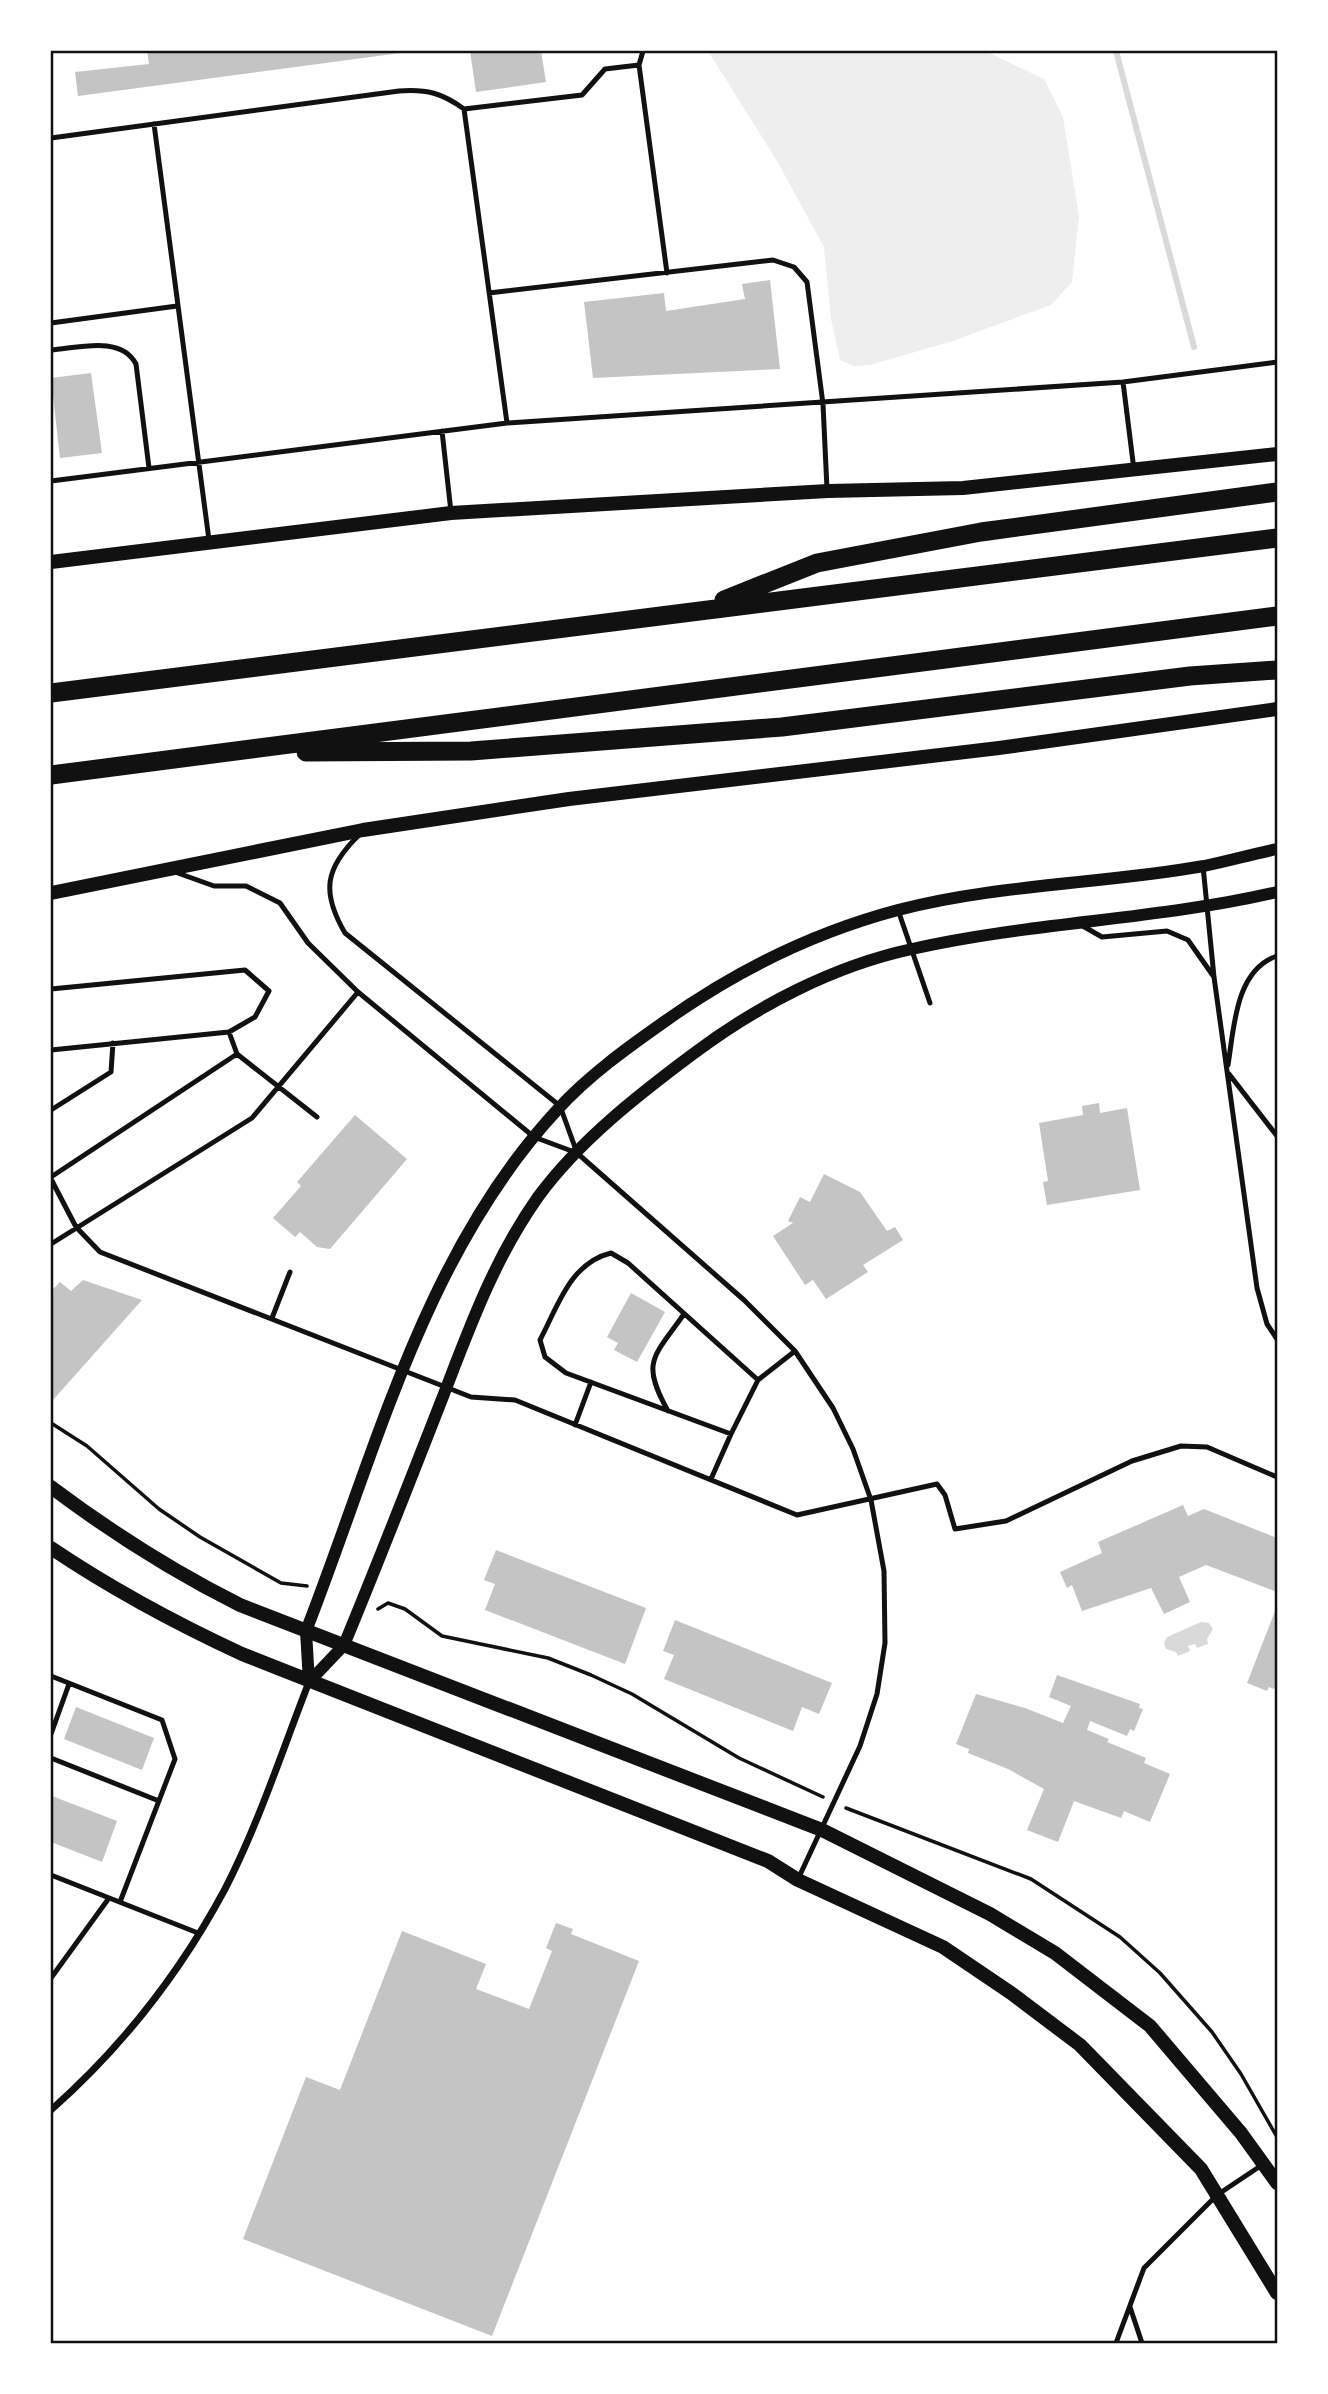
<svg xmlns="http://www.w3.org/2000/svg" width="1328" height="2394" font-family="'PT Sans Narrow',sans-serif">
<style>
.green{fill:#eee}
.water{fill:#d9d9d9}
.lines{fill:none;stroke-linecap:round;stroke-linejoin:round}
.stream{stroke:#d9d9d9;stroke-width:6}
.building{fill:#c4c4c4}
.path{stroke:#111;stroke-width:3.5}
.service{stroke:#111;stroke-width:5}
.minor{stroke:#111;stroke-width:7}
.tertiary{stroke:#111;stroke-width:12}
.secondary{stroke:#111;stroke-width:14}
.motorway{stroke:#111;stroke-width:19}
.neatline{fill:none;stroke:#111;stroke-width:2.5}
</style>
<rect width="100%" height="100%" fill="#fff"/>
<!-- green -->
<path class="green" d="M708,51H985L1044,79L1063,117L1079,216L1072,282L1051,305L953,341L870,365L854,366L840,360L831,319L824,247L777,161Z"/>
<!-- water -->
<path class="water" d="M1201,1622L1209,1623L1213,1629L1207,1639L1208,1644L1197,1648L1195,1644L1188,1646L1190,1651L1178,1656L1176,1652L1166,1649L1164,1643L1167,1637Z"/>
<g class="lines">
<!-- stream -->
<path class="stream" d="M1116,51L1194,347"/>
</g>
<!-- building -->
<path class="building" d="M147,51H408V52L78,96L75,72L149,64Z
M470,51H541L546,82L476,92Z
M770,280L780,369L593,378L584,302L664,293L666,311L745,299L742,284Z
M91,373L102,453L60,458L51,378Z
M1099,1103L1100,1113L1127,1108L1140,1190L1047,1205L1043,1182L1048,1181L1039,1123L1083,1115L1082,1106Z
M355,1115L407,1159L330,1249L317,1247L300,1232L295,1237L273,1218L301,1186L297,1182Z
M824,1174L860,1192L887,1231L895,1227L903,1240L863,1265L868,1272L826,1299L813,1280L805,1285L773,1236L793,1223L788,1221L800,1197L810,1202Z
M83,1280L142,1300L53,1400L51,1291L60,1282L71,1291Z
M631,1293L665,1312L637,1362L614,1350L618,1343L607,1337Z
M1183,1505L1188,1516L1204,1509L1277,1538V1592L1206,1565L1179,1577L1190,1602L1164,1614L1151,1588L1082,1611L1072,1585L1067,1588L1060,1572L1102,1553L1098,1542Z
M496,1550L646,1608L625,1664L485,1610L495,1584L484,1580Z
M1277,1606V1684L1274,1689L1269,1687L1267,1691L1247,1683Z
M675,1620L832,1683L819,1714L802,1707L793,1731L664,1679L674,1655L663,1651Z
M1057,1675L1140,1704L1139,1708L1143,1709L1134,1731L1130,1729L1127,1736L1090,1721L1087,1730L1109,1739L1107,1742L1146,1758L1144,1763L1170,1774L1150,1822L1124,1811L1121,1818L1074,1801L1058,1842L1027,1830L1044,1789L1008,1769L968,1753L969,1749L956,1744L976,1694L1025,1708L1063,1723L1071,1706L1049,1697Z
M76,1707L154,1738L142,1770L64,1739Z
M52,1796L117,1821L102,1862L51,1842Z
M556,1923L573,1929L571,1934L639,1961L492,2336L243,2239L306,2077L340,2090L402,1931L486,1964L476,1989L529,2009L552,1951L546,1948Z"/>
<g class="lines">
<!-- path -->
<path class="path" d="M51,1423L87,1446L159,1509L200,1537L281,1583L307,1586
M378,1609L388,1603L405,1609L442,1636L548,1658L591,1675L632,1694L739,1758L823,1797
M846,1808L1031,1879L1120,1937L1160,1973L1212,2032L1241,2074L1277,2137"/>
<!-- service -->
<path class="service" d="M639,65L667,273
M464,109L507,423
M154,124L209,540
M51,138L399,91C427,89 442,93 464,109L582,95L605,69L639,65L643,51
M489,293L773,260L794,267L807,282L823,404L827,489
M51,323L177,306
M51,350C78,348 121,335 136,364L149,468
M1123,382L1134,470
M442,431L451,512
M51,481L507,423L1123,382L1277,362
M359,835C325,868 321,892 345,933L560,1106L576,1150
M1203,866L1214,977L1257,1288L1267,1324L1277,1339
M175,872L214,886H246L280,903L308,943L358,992L534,1137L577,1153L744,1300L795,1351L833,1408L853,1449L871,1500L884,1571L885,1643L877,1694L860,1746L799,1877
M898,910L930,1003
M1081,925L1102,937L1167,931L1188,940L1214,977
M51,989L245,970L269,991L255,1017L229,1032L51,1050
M237,1054L317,1117
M1228,1065C1234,1029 1235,970 1277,956
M1229,1074L1277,1136
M51,1110L111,1072L113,1043
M51,1177L237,1054L229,1032
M51,1179L76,1227L100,1252L471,1397L515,1400L797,1515L937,1484L945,1495L955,1529L1006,1521L1132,1461L1181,1446L1207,1447L1277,1477
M51,1244L252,1118L358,992
M272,1318L290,1272
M758,1380L731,1434L566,1373L545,1357L540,1340C558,1306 570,1263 611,1253L628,1263L758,1380L795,1351
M668,1411C640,1361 654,1357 684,1314
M575,1425L591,1382
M711,1479L731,1434
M51,1676L162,1720L175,1759L120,1902
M51,1734L69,1684
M51,1758L159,1801
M51,1875L198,1933
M51,1978L109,1898
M1130,2307L1142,2343
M1116,2343L1144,2268L1217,2195L1262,2165"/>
<!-- minor -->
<path class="minor" d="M51,2110C121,2048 180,1973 225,1889C259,1823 282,1751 309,1682"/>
<!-- tertiary -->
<path class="tertiary" d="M309,1682L306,1631C376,1452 424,1253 558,1109C588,1076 627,1048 664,1022C734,972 815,932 898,910C998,884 1102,884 1204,866C1228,861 1253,854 1277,849
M309,1682L344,1645C378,1563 410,1481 442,1399C469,1329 494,1259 538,1197C579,1141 638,1095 693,1054C757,1006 833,966 912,949C1032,922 1157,920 1277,892"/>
<!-- secondary -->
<path class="secondary" d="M51,562L451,513L828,491L963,488L1277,454
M51,893L363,830L569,799L999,748L1277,709
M51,1487C111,1532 172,1571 240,1605L822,1830L990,1914L1055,1953L1150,2026L1241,2133L1277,2183
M51,1548C112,1589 175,1623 242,1654L768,1861L798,1880L943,1947L1011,1993L1080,2045L1201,2169L1277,2293"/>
<!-- motorway -->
<path class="motorway" d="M724,600L817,563L981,532L1277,492
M51,693L1277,538
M306,752L471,751L782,727L1190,676L1277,670
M51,775L1277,616"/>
</g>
<!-- border -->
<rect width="1328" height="2394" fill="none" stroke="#ffffff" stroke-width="105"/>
<rect x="52" y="52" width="1224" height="2290" class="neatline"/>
</svg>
